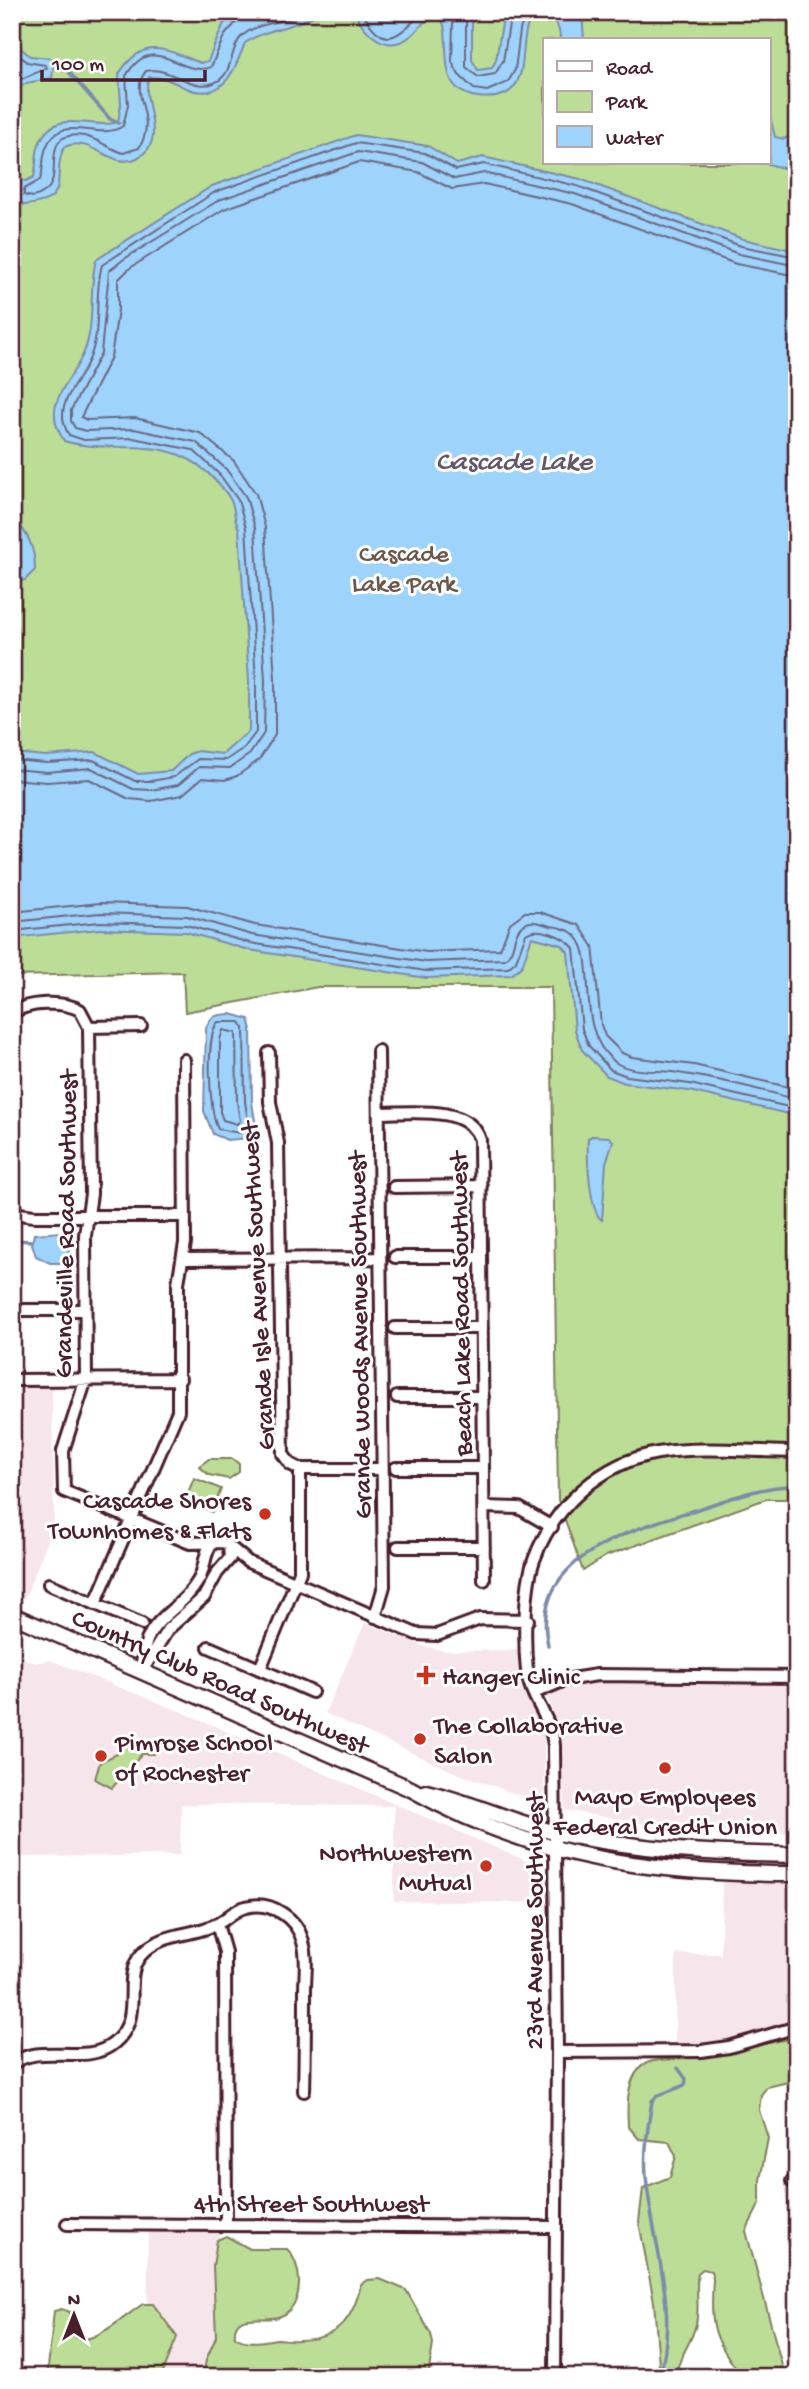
<svg xmlns="http://www.w3.org/2000/svg" width="809" height="2389" font-family="'Gochi Hand',sans-serif">
<style>
.built{fill:#f6e5ea}
.green{fill:#bbdd96;stroke:#827e60;stroke-width:2;fill-rule:evenodd}
.water{fill:#9ed3fc;stroke:#7c8ba8;stroke-width:2}
.lines{fill:none;stroke-linecap:round;stroke-linejoin:round}
.shore{stroke:#6c677f;stroke-width:2}
.stream{stroke:#7c8ba8;stroke-width:3.5}
.minor-casing{stroke:#4a1f2b;stroke-width:16}
.major-casing{stroke:#4a1f2b;stroke-width:19}
.minor{stroke:#fff;stroke-width:10}
.major{stroke:#fff;stroke-width:14}
.poi-dot{fill:#c8321e;stroke:#fff;stroke-width:2.5}
.labels{text-anchor:middle;stroke-width:6;stroke-linejoin:round;paint-order:stroke}
.park-label{font-size:26px;fill:#6c584b;stroke:#fff}
.street-label{font-size:26px;fill:#4a1f2b;stroke:#fff}
.poi-label{font-size:26px;fill:#4a1f2b;stroke:#fff;text-anchor:start}
.water-label{font-size:28px;font-style:italic;fill:#63556a;stroke:#fff}
</style>
<rect width="100%" height="100%" fill="#fff"/>
<filter id="ink" filterUnits="userSpaceOnUse"><feTurbulence type="fractalNoise" baseFrequency=".0143" numOctaves="2"/><feDisplacementMap in="SourceGraphic" scale="14" xChannelSelector="R" yChannelSelector="G"/><feConvolveMatrix kernelMatrix="1 2 1 2 8 2 1 2 1" color-interpolation-filters="sRGB"/></filter>
<g filter="url(#ink)">
<!-- built -->
<path class="built" d="M12,1388H52L54,1524L25,1598L12,1593Z
M365,1623L420,1645L445,1651L518,1650L522,1691L537,1717L544,1739V1804L454,1772L325,1713Z
M12,1654L35,1663L50,1660L187,1714L549,1871V1903L394,1901V1806L181,1804L180,1855L12,1857Z
M608,1680L797,1682V1833L678,1830L565,1810L561,1732L547,1696L573,1685Z
M722,1882H797V2053L675,2052L676,1954H721Z
M148,2232H219V2377H61L147,2353Z"/>
<!-- green -->
<path class="green" d="M12,12H797V1499H766L606,1556L583,1571L558,1500L551,987H318L185,1012L183,972L12,976ZM545,40H769V163H545Z
M209,1459H233L239,1464V1472L229,1479L209,1475L199,1466Z
M194,1478L221,1489L212,1512L185,1500Z
M122,1735L157,1750L154,1754H142L112,1788L95,1779L100,1762L117,1754Z
M797,2038V2080L767,2087L761,2095L759,2110L768,2138L760,2180V2203L746,2231L785,2377H742C713,2337 710,2329 713,2279L711,2271L703,2269L698,2273C695,2290 700,2307 696,2324C692,2343 678,2357 675,2377H660L654,2302L639,2222L643,2188L670,2177L676,2156L669,2142L639,2139L628,2126C627,2108 626,2084 639,2069C647,2059 663,2060 674,2059C716,2056 755,2044 797,2038Z
M226,2236L250,2249H287C303,2265 305,2305 281,2316C266,2324 232,2308 235,2337C248,2345 263,2341 277,2339C284,2339 291,2341 299,2340C338,2339 353,2320 361,2284L367,2280L380,2279L406,2290L431,2334L433,2344L429,2370L434,2377H203L206,2360L216,2337L213,2266L217,2240Z
M143,2304H153L177,2337L161,2377H47L54,2311L62,2309L70,2312C65,2372 125,2315 143,2304Z"/>
<!-- water -->
<path class="water" d="M241,12H320C297,28 268,27 245,43C234,71 223,103 186,88C173,82 163,76 149,77C139,102 171,140 137,158C112,171 91,134 64,147C50,176 75,201 24,205C15,197 12,190 12,178L26,181L34,177C37,166 35,155 39,144C55,105 90,131 118,122L121,105L119,74C144,35 166,50 201,63L208,61L224,23Z
M354,12H472V60L478,70L492,68L496,60L504,12H538C508,28 546,105 478,97C430,91 455,35 440,17L433,15C424,20 420,28 412,35C387,56 366,34 354,12Z
M542,12H582L584,40H560C560,28 555,15 542,12Z
M12,41L30,56L50,58L54,64L52,78L27,83L12,92Z
M769,112L775,137L784,139L797,132V164L782,168L765,163H769Z
M356,135L428,146L457,164L483,157L580,179L743,239L797,251V1116L689,1091L625,1083L607,1076L582,1050L575,1030L568,952L562,945L532,937L522,966L511,975L426,978L249,950L186,932L100,929L12,938V753L46,756L95,752L138,774L171,771L189,754L198,751L223,754L249,731V681L239,529C234,520 235,511 232,503C228,492 216,481 208,473C164,432 114,456 64,441C58,430 54,423 55,411C57,390 77,371 84,352C96,324 88,289 96,260L212,186Z
M12,517C28,532 35,548 35,570L25,580L12,585Z
M231,1014L249,1019L251,1026L252,1102L256,1127L249,1138L227,1140L213,1134L204,1111L206,1028C211,1014 218,1015 231,1014Z
M592,1136L609,1137L613,1141L606,1163L602,1220C589,1213 587,1154 588,1138Z
M62,1232L66,1235L69,1252L66,1263H50L36,1256L32,1244L34,1234Z"/>
<g class="lines">
<!-- shore -->
<path class="shore" d="M240,12L239,19L224,36L211,67C180,79 154,29 126,76L128,105L123,126C98,143 60,110 46,148C42,158 44,169 40,180L24,189V195C32,198 37,197 44,192C67,179 35,129 84,136C96,138 110,149 123,153L139,148C159,116 127,94 146,71C169,65 191,92 214,83C234,75 229,50 241,37C257,21 288,23 308,12
M362,12C386,55 398,34 424,12
M446,12L453,22L452,62L459,75L474,89L487,91L508,82L515,70L520,30L526,12
M466,12V67L478,77L495,74L503,61L511,12
M12,49L27,62L45,65L47,68L12,83
M12,760L47,763L93,760L135,781H151L174,777L198,759L226,760L244,748L256,732V680L246,528L238,500L220,475L193,450L133,438L84,440L69,435C49,403 84,381 92,352C101,324 94,293 102,265L215,192L356,143L425,153L456,170L484,164L577,186L741,246L797,257
M12,769L47,772L91,768L133,789L151,790L178,785L199,767L230,768L250,754L264,733L265,680L255,528L246,497L226,469L196,442L134,429L86,431L75,428L71,421V410L101,353L109,271L124,259L219,200L358,152L422,162L454,179L484,173L575,194L739,254L797,266
M12,779L47,782L89,779L129,799L151,801L182,795L202,778L225,780L237,776L259,760L275,735V679L265,527L256,494L234,461L200,433L135,418L87,420L81,417L111,357L118,310V280L130,268L224,209L359,162L418,172L452,189L484,184L572,204L736,264L797,276
M12,912L100,903L187,906L255,925L427,952L500,949L510,923L525,912H540L579,925L593,946L601,1025L605,1036L622,1053L632,1057L694,1065L797,1089
M12,922L100,913L187,916L252,935L426,962L505,959C517,950 511,931 525,924C533,919 542,924 551,926C557,927 565,928 571,932C603,952 570,1028 615,1062C630,1073 655,1070 672,1072C714,1078 756,1088 797,1100
M12,931L100,922L186,925L250,943L426,971L508,968L516,961L526,934C539,925 565,937 574,948L582,1029L589,1046L611,1070L627,1076L690,1084L797,1109
M218,1022H240L244,1028L245,1102L249,1126L240,1133L218,1129C209,1114 205,1034 218,1022Z
M223,1030L236,1033L237,1102L240,1121L237,1124L223,1120L220,1112V1040Z"/>
<!-- stream -->
<path class="stream" d="M54,64L68,71L110,119L119,123
M15,1240L32,1241
M548,1645C527,1556 635,1529 698,1509C729,1499 763,1485 797,1486
M659,2377C680,2311 652,2242 646,2176C644,2150 648,2126 652,2101L657,2096L685,2085L686,2079L678,2068"/>
<defs>
<path id="minor" d="M12,1014C26,1001 64,1001 80,1010L89,1027L91,1194L85,1235L86,1379L63,1451L64,1491L190,1543L224,1542L248,1562L416,1634L437,1635L480,1619L528,1620
M89,1027L141,1026
M269,1053L270,1102L278,1143L283,1454L290,1464L300,1469H382
M379,1113C409,1113 469,1104 480,1140L484,1580
M394,1187L481,1186
M12,1207L19,1214L34,1216H185
M395,1257H481
M183,1259L380,1258
M12,1310H85
M395,1328H482
M12,1380L180,1379
M397,1397H483
M396,1468H483
M484,1507L519,1508L552,1527
M398,1547H484
M49,1584L142,1624
M95,1604L178,1411V1283L185,1243L184,1060
M375,1617L384,1586L378,1051
M209,1647L312,1692
M260,1669L300,1572V1469
M142,1671L168,1629L204,1597L217,1573L230,1558L229,1546
M142,1671C142,1615 177,1617 198,1581C206,1569 203,1550 214,1542
M534,1693L565,1680L597,1675L797,1677
M217,1924L225,1952L226,2223
M557,2052L701,2051L729,2047L797,2027
M12,2064C42,2041 86,2067 114,2043C146,2016 120,1979 141,1955C162,1931 194,1937 219,1923C228,1918 235,1909 246,1907C271,1900 297,1918 303,1942C308,1957 305,1974 305,1990C305,2023 305,2057 304,2091
M792,2181L797,2185
M67,2224L556,2227
M555,2377L557,2052L554,1746C552,1718 530,1699 527,1671C524,1642 524,1588 534,1560C553,1507 602,1462 658,1453C702,1446 752,1452 797,1452"/>
<path id="major" d="M12,1615L411,1789C536,1860 654,1874 797,1874
M426,1792C471,1802 513,1823 558,1833C637,1850 716,1854 797,1855"/>
</defs>
<!-- minor casing -->
<use href="#minor" class="minor-casing"/>
<!-- major casing -->
<use href="#major" class="major-casing"/>
<!-- minor -->
<use href="#minor" class="minor"/>
<!-- major -->
<use href="#major" class="major"/>
</g>
</g>
<!-- markers -->
<g class="poi-dot">
<circle cx="265" cy="1514" r="7"/>
<path d="M422.5 1664.5h7v7h7v7h-7v7h-7v-7h-7v-7h7z"/>
<circle cx="420" cy="1739" r="7"/>
<circle cx="101" cy="1756" r="7"/>
<circle cx="665" cy="1768" r="7"/>
<circle cx="486" cy="1866" r="7"/>
</g>
<g class="labels">
<!-- park labels -->
<g class="park-label">
<text x="404" y="561">Cascade<tspan x="404" dy="30">Lake Park</tspan></text>
</g>
<!-- street labels -->
<g class="street-label">
<text transform="translate(64 1224) rotate(-89)" y="9">Grandeville Road Southwest</text>
<text transform="translate(256 1286) rotate(-93)" y="9">Grande Isle Avenue Southwest</text>
<text transform="translate(459 1304) rotate(-91)" y="9">Beach Lake Road Southwest</text>
<text transform="translate(358 1335) rotate(-91)" y="9">Grande Woods Avenue Southwest</text>
<text transform="translate(221 1680) rotate(24)" y="9">Country Club Road Southwest</text>
<text transform="translate(533 1921) rotate(-90)" y="9">23rd Avenue Southwest</text>
<text x="311" y="2211">4th Street Southwest</text>
</g>
<!-- poi labels -->
<g class="poi-label">
<text x="251" y="1508" text-anchor="end">Cascade Shores<tspan x="251" dy="30">Townhomes &amp; Flats</tspan></text>
<text x="442" y="1684">Hanger Clinic</text>
<text x="434" y="1733">The Collaborative<tspan x="434" dy="30">Salon</tspan></text>
<text x="115" y="1750">Pimrose School<tspan x="115" dy="30">of Rochester</tspan></text>
<text x="665" y="1804" text-anchor="middle">Mayo Employees<tspan x="665" dy="30">Federal Credit Union</tspan></text>
<text x="472" y="1860" text-anchor="end">Northwestern<tspan x="472" dy="30">Mutual</tspan></text>
</g>
<!-- water labels -->
<g class="water-label">
<text x="514" y="469">Cascade Lake</text>
</g>
</g>
<!-- margin -->
<rect width="809" height="2389" fill="none" stroke="#fff" stroke-width="42"/>
<rect x="21" y="21" width="767" height="2347" fill="none" stroke="#4a1f2b" stroke-width="2.5" filter="url(#ink)"/>
<!-- legend -->
<rect x="543" y="38" width="228" height="126" fill="#ffffff" stroke="#b7a5aa" stroke-width="2"/>
<rect x="557" y="61" width="35" height="10" fill="#ffffff" stroke="#b7a5aa" stroke-width="2"/>
<text x="606" y="74" font-size="21" fill="#4a1f2b">Road</text>
<rect x="557" y="91" width="35" height="21" fill="#bbdd96" stroke="#b7a5aa" stroke-width="2"/>
<text x="606" y="108" font-size="21" fill="#4a1f2b">Park</text>
<rect x="557" y="126" width="35" height="21" fill="#9ed3fc" stroke="#b7a5aa" stroke-width="2"/>
<text x="606" y="144" font-size="21" fill="#4a1f2b">Water</text>
<!-- north arrow -->
<g transform="translate(74 2315)" stroke="#ffffff" stroke-width="5" paint-order="stroke">
<path d="M0-5L12 26L0 18L-12 26Z" fill="#4a1f2b"/>
<text y="-10" font-size="19" font-weight="bold" text-anchor="middle" fill="#4a1f2b">N</text>
</g>
<!-- scale -->
<path d="M42 70v10h163v-10" fill="none" stroke="#4a1f2b" stroke-width="3.5"/>
<text x="52" y="70" font-size="21" fill="#4a1f2b" stroke="#ffffff" stroke-width="5" paint-order="stroke">100 m</text>
</svg>
